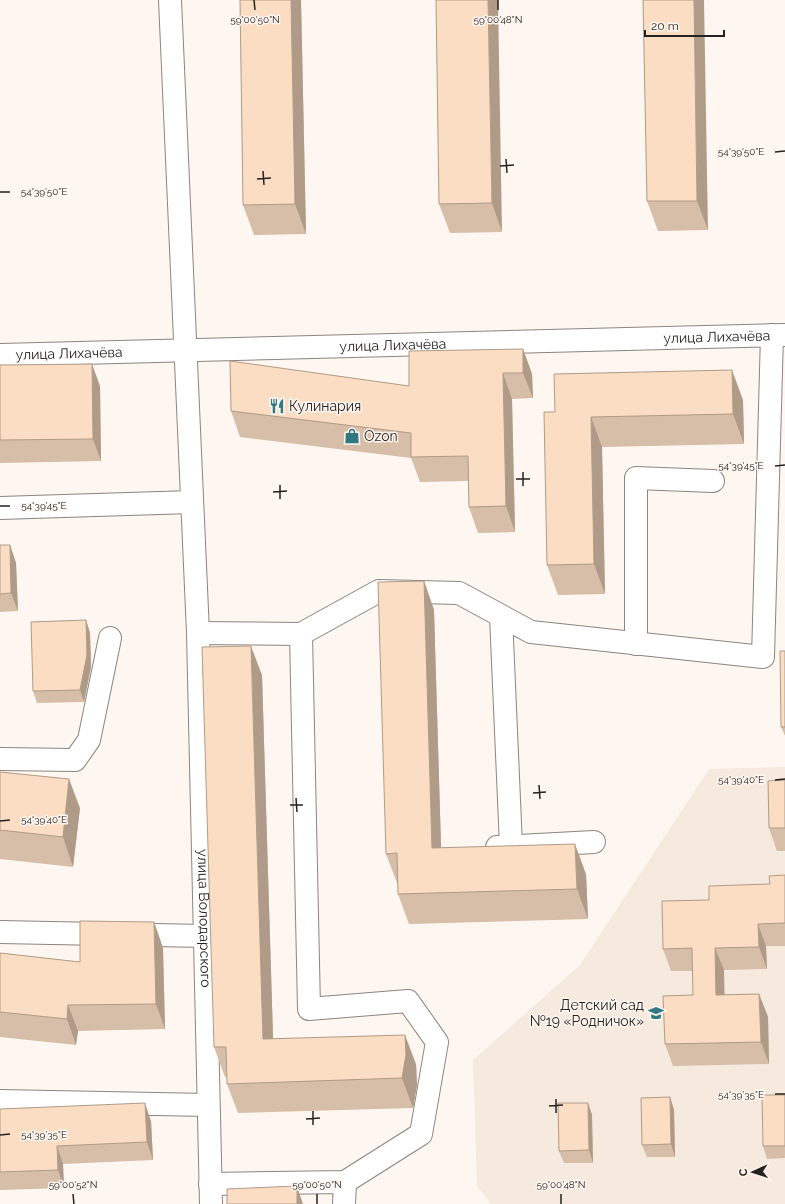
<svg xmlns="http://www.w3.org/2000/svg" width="785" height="1204" font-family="Raleway,sans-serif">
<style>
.built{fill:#f6e9dd}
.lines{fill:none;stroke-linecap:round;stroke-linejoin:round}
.minor-casing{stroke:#8b857f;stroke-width:24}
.minor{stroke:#fff;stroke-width:22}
.wall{fill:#d7bea8}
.shaded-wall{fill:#af9b88}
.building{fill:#faddc3;stroke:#af9b88}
.ticks{fill:none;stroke:#252220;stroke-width:1.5}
.labels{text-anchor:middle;stroke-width:3;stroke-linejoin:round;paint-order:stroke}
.street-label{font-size:14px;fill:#252220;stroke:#fef7f1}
.poi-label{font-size:14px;fill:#252220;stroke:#fef7f1;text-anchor:start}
.ticks-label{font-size:10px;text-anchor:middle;fill:#252220;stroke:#fef7f1;stroke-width:3;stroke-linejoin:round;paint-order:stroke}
</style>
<rect width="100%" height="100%" fill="#fef7f1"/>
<!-- built -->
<path class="built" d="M785,767V1204H491L477,1186L473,1060L580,965L709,769Z"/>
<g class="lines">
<defs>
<g id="minor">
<path id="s1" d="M170,0L198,633L211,1204"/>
<path id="s2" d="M0,355L785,335"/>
<path d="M0,508L192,502"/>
<path d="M501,616L511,846"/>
<path d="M198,633L301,634L309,1009L408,1001L437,1042L421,1134L345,1182L210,1184"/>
<path d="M301,634L379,591L459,593L531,632L763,657L772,335"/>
<path d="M636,644V478L713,481"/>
<path d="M0,759L75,760L89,740L110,638"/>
<path d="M497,847L594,842"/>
<path d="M0,932L205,936"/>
<path d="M0,1101L208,1105"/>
<path d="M344,1204L345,1182"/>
</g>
</defs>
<!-- minor casing -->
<use href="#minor" class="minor-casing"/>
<!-- minor -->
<use href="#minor" class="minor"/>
</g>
<!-- wall -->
<path class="wall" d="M240,0H301L306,234L254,235L243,205Z
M436,0L502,232L450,233L439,204Z
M643,0L708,230L658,231L647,201Z
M523,349L532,374L533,398L512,399L515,532L478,533L469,507L468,481L420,482L411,458L240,437L231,411L409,386Z
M0,365L100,386L101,461L0,463Z
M743,400L744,444L602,447L605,594L558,595L547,565L555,412Z
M0,545H10L16,563L18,611L0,612Z
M424,581L434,610L441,848L586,874L588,919L409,924L398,894V883H397L386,854Z
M86,620L90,633L91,667L84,702L37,703L33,691Z
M785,651V736L781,727Z
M262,675L273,1039L416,1064L417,1085L413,1108L238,1113L227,1084V1077H225L214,1047Z
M0,772L80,808L73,867L0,859Z
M785,780V851H777L769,828Z
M785,875V946H766L767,969L724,970V995L759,994L768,1017L769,1064L673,1066L665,1044L693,995V971H671L663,949L709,900L770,884Z
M154,922L163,948L165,1029L78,1031L76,1045L0,1037V953L80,962Z
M785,1095V1158L767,1159L763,1146Z
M670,1097L674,1110L675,1157H647L642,1145Z
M588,1103L592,1115L593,1163H564L559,1151Z
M0,1109L151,1121L153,1160L63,1164L64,1188L0,1190Z"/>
<!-- shaded-wall -->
<path class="shaded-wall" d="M291,0H301L306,234L295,204Z
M488,0H498L502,232L492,203Z
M694,0H704L708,230L697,201Z
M523,349L532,374L533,398L523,373Z
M92,364L100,386L101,461L93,439Z
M732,370L743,400L744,444L733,414Z
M503,373L512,399L515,532L506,506Z
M591,417L602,447L605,594L594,564Z
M10,545L16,563L18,611L11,593Z
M424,581L434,610L442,878L432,848Z
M86,620L90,633L91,667L84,702L80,690Z
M251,646L262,675L274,1069L263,1039Z
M69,779L80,808L73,867L63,837Z
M575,844L586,874L588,919L577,889Z
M154,922L163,948L165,1029L156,1004Z
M758,924L766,946L767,969L759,947Z
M715,948L724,970L725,1018L716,995Z
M759,994L768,1017L769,1064L761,1042Z
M68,1005L78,1031L76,1045L67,1019Z
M405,1035L416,1064L417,1085L413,1108L402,1078Z
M670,1097L674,1110L675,1157L671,1144Z
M145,1103L151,1121L153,1160L147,1142Z
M588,1103L592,1115L593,1163L589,1150Z
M57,1146L63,1164L64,1188L58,1170Z
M297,1186L303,1204H297Z"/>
<!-- building -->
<path class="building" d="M240,0H291L295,204L243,205Z
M436,0H488L492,203L439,204Z
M643,0H694L697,201H647Z
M523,349V373H503L506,506L469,507L468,456L411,457V433L231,411L230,361L409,386V351Z
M92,364L93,439L0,440V365Z
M732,370L733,414L591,417L594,564L547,565L544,412H555L554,374Z
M0,545H10L11,593L0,594Z
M424,581L432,848L575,844L577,889L398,894L397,853L386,854L378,582Z
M86,620L87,655L80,690L33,691L31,622Z
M251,646L263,1039L405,1035L406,1055L402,1078L227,1084L226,1047H214L202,647Z
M780,651H785V727H781Z
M0,772L69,779L63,837L0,830Z
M785,780V828H769L768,781Z
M785,875V923L758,924L759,947L715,948L716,995L759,994L761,1042L665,1044L663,996L693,995L692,948L663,949L662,901L709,900V886L770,884L769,876Z
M80,921L154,922L156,1004L68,1005L67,1019L0,1012V953L80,962Z
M762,1095H785V1146H763Z
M670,1097L671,1144L642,1145L641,1098Z
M145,1103L147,1142L57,1146L58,1170L0,1172V1109Z
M558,1103H588L589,1150L559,1151Z
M297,1186V1204H227V1189Z"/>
<!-- ticks -->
<path class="ticks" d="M254,0L255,10M498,0V10M775,152L785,151M506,159L507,173M500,166L514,165M263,171L264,185M257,179L271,178M0,192H10M775,466L785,465M523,472V486M516,479H530M280,485V499M273,492L287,491M0,506H10M775,780L785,779M539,785L540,799M533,793L546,792M296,798L297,812M290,805H303M0,821L10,820M775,1094H785M556,1099V1113M549,1106L563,1105M313,1111V1125M306,1119L320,1118M0,1135L10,1134M73,1194L74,1204M317,1194V1204M561,1194V1204"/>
<!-- icons -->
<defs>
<symbol id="restaurant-bare" viewBox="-9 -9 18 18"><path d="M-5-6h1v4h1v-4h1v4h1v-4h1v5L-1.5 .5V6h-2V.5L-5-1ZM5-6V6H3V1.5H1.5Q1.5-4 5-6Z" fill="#317982" stroke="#fef7f1" stroke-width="2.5" paint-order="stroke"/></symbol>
<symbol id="shop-bare" viewBox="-9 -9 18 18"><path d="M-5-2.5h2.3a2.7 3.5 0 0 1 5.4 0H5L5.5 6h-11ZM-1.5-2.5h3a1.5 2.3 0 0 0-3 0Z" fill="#317982" stroke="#fef7f1" stroke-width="2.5" paint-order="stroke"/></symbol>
<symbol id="school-bare" viewBox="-9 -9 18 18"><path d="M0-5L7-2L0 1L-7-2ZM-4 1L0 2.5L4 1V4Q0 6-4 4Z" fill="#317982" stroke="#fef7f1" stroke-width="2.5" paint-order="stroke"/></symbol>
</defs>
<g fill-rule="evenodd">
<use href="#restaurant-bare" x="266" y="395" width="22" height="22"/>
<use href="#shop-bare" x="341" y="425" width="22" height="22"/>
<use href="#school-bare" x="645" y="1002" width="22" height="22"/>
</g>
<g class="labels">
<!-- street labels -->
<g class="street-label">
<text dy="5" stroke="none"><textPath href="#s2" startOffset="717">улица Лихачёва</textPath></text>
<text dy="5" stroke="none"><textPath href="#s2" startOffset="393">улица Лихачёва</textPath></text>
<text dy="5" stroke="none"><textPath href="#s2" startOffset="69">улица Лихачёва</textPath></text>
<text dy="5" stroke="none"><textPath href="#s1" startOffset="919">улица Володарского</textPath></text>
</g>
<!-- poi labels -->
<g class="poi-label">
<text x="289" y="411">Кулинария</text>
<text x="364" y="441">Ozon</text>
<text x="644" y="1010" text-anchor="end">Детский сад<tspan x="644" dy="16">№19 «Родничок»</tspan></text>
</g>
</g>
<g class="ticks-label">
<text x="255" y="23">59°00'50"N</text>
<text x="498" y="23">59°00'48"N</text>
<text x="741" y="155">54°39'50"E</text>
<text x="44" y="195">54°39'50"E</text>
<text x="741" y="469">54°39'45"E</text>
<text x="44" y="509">54°39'45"E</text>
<text x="741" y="783">54°39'40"E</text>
<text x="44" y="823">54°39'40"E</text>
<text x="741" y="1098">54°39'35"E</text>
<text x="44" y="1138">54°39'35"E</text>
<text x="73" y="1188">59°00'52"N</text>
<text x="317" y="1188">59°00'50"N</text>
<text x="561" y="1188">59°00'48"N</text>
</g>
<!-- north arrow -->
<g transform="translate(753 1172) rotate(267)" stroke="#fef7f1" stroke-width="3" paint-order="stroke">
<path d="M0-3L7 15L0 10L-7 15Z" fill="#252220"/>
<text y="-6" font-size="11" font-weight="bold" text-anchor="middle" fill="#252220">С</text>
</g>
<!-- scale -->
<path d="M645 30v6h79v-6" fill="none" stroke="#252220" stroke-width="2"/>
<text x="651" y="30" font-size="12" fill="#252220" stroke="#fef7f1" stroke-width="3" paint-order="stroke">20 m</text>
</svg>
